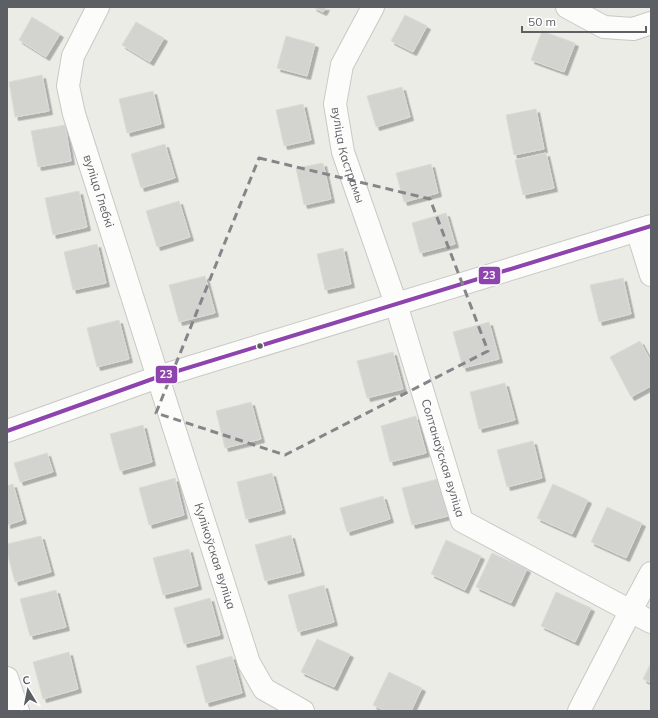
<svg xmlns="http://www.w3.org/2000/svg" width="658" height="718" font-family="Mulish,sans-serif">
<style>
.building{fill:#d3d3d0;stroke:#dcdbd6;filter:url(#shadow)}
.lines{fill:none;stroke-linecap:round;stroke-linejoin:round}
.minor-casing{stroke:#c8c9c7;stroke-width:24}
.minor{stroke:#fcfcfb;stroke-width:22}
.bus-1-casing{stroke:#fff;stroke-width:7}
.bus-1{stroke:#8e44ad;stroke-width:4}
.marked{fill:none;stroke:#848689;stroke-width:3;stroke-dasharray:8 5;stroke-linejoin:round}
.bus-dot{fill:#5c5f64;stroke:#fff;stroke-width:1.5}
.labels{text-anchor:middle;stroke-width:4;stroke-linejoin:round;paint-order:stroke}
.street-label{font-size:12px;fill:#5c5f64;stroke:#fff}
.line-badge{stroke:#fff;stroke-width:1.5}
.badge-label{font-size:11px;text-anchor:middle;font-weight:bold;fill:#fff}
</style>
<defs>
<filter id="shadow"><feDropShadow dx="3.5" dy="3.5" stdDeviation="0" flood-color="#0004"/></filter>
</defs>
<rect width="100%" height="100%" fill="#ecece7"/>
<!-- building -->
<path class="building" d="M313,7H326L323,12Z
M405,15L427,26L413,52L391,41Z
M32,17L60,34L46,57L19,40Z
M136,22L164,38L150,62L122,45Z
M542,31L575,43L564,72L531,60Z
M286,36L315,44L307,76L277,68Z
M42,75L49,111L15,117L9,82Z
M402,87L410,117L376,127L367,96Z
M153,91L161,124L127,133L119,99Z
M303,104L311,140L284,146L276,110Z
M536,109L544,149L514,155L506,115Z
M65,125L71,161L38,167L31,131Z
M165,144L175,178L141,188L131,154Z
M546,153L554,188L523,195L515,160Z
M323,163L331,199L304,205L296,168Z
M431,164L438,193L404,202L396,173Z
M79,191L87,227L53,235L45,198Z
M179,201L190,237L157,247L146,211Z
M446,213L455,244L420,253L412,223Z
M97,244L106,283L73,290L64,252Z
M343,248L351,284L325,290L317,254Z
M205,276L215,313L179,322L169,285Z
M623,278L631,314L599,322L590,285Z
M119,320L129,359L97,367L87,328Z
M489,322L499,359L463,368L453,332Z
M640,341L651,362V386L631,397L610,357Z
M393,352L403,389L367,398L357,361Z
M505,383L515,420L479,429L470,392Z
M251,402L261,439L225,448L216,411Z
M416,416L426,453L390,462L381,426Z
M143,425L152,462L120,471L110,434Z
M533,441L542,478L507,487L497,450Z
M47,453L53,472L20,482L14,463Z
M272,473L282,510L246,519L237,482Z
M175,478L184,515L149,525L139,488Z
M438,479L448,516L412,525L402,488Z
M13,484L23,520L7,525V486Z
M553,484L588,500L572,534L537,518Z
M383,496L390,519L347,532L340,508Z
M607,507L642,523L626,558L591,542Z
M291,535L301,572L265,581L255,545Z
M41,536L51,572L15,582L7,552V544Z
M446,540L481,556L465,590L431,574Z
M189,549L198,586L163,595L153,558Z
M492,553L527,569L511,603L476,587Z
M324,585L334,622L298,632L288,595Z
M56,590L66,627L30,636L20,599Z
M556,592L591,608L575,642L541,626Z
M210,598L220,635L184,644L174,608Z
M317,639L350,654L334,687L301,672Z
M69,652L78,689L43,699L33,662Z
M232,656L242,693L206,703L196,666Z
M651,663V683L643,679Z
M389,672L422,688L411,711H385L373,705Z"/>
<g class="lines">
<defs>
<g id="minor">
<path id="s1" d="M98,7L73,56L68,86L74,114L249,663L264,689L303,711"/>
<path id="s2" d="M373,7L342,65L335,104L343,152L396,304L462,521L651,622"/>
<path d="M567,7L604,27L633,29L651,23"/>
<path d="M637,230L651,275"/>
<path d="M7,431L158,377L651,226"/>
<path d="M7,678L18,711"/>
<path d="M579,711L630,612L651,573"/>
</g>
</defs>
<!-- minor casing -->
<use href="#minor" class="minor-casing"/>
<!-- minor -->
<use href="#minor" class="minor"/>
<defs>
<path id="bus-1" d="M7,431L158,377L651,226"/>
</defs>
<!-- bus-1 casing -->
<use href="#bus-1" class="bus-1-casing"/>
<!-- bus-1 -->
<use href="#bus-1" class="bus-1"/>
</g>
<!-- marked area -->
<path class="marked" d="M259,158L430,199L488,351L285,455L156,413Z"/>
<!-- markers -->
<circle class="bus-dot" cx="260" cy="346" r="3.5"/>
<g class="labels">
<!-- street labels -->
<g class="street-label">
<text dy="4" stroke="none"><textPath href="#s2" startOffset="158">вуліца Кастрамы</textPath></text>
<text dy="4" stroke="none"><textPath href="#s1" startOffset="195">вуліца Глебкі</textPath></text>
<text dy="4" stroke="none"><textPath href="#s2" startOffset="476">Солтанаўская вуліца</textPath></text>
<text dy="4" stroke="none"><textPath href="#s1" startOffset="578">Кулікоўская вуліца</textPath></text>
</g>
</g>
<g class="line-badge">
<rect x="478" y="266" width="23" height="19" rx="4" fill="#8e44ad"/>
<rect x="155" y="365" width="23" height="19" rx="4" fill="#8e44ad"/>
</g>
<g class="badge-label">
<text x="489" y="279">23</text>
<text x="166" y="378">23</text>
</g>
<!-- border -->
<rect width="658" height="718" fill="none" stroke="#5c5f64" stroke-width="16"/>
<!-- north arrow -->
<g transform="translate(28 690) rotate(350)" stroke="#ffffff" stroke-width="3" paint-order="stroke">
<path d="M0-3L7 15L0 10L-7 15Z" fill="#5c5f64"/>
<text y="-6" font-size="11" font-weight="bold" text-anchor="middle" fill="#5c5f64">С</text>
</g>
<!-- scale -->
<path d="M522 26v6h124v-6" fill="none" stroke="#5c5f64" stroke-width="2"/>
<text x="528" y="26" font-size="12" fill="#5c5f64" stroke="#ffffff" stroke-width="3" paint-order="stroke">50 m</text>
</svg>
